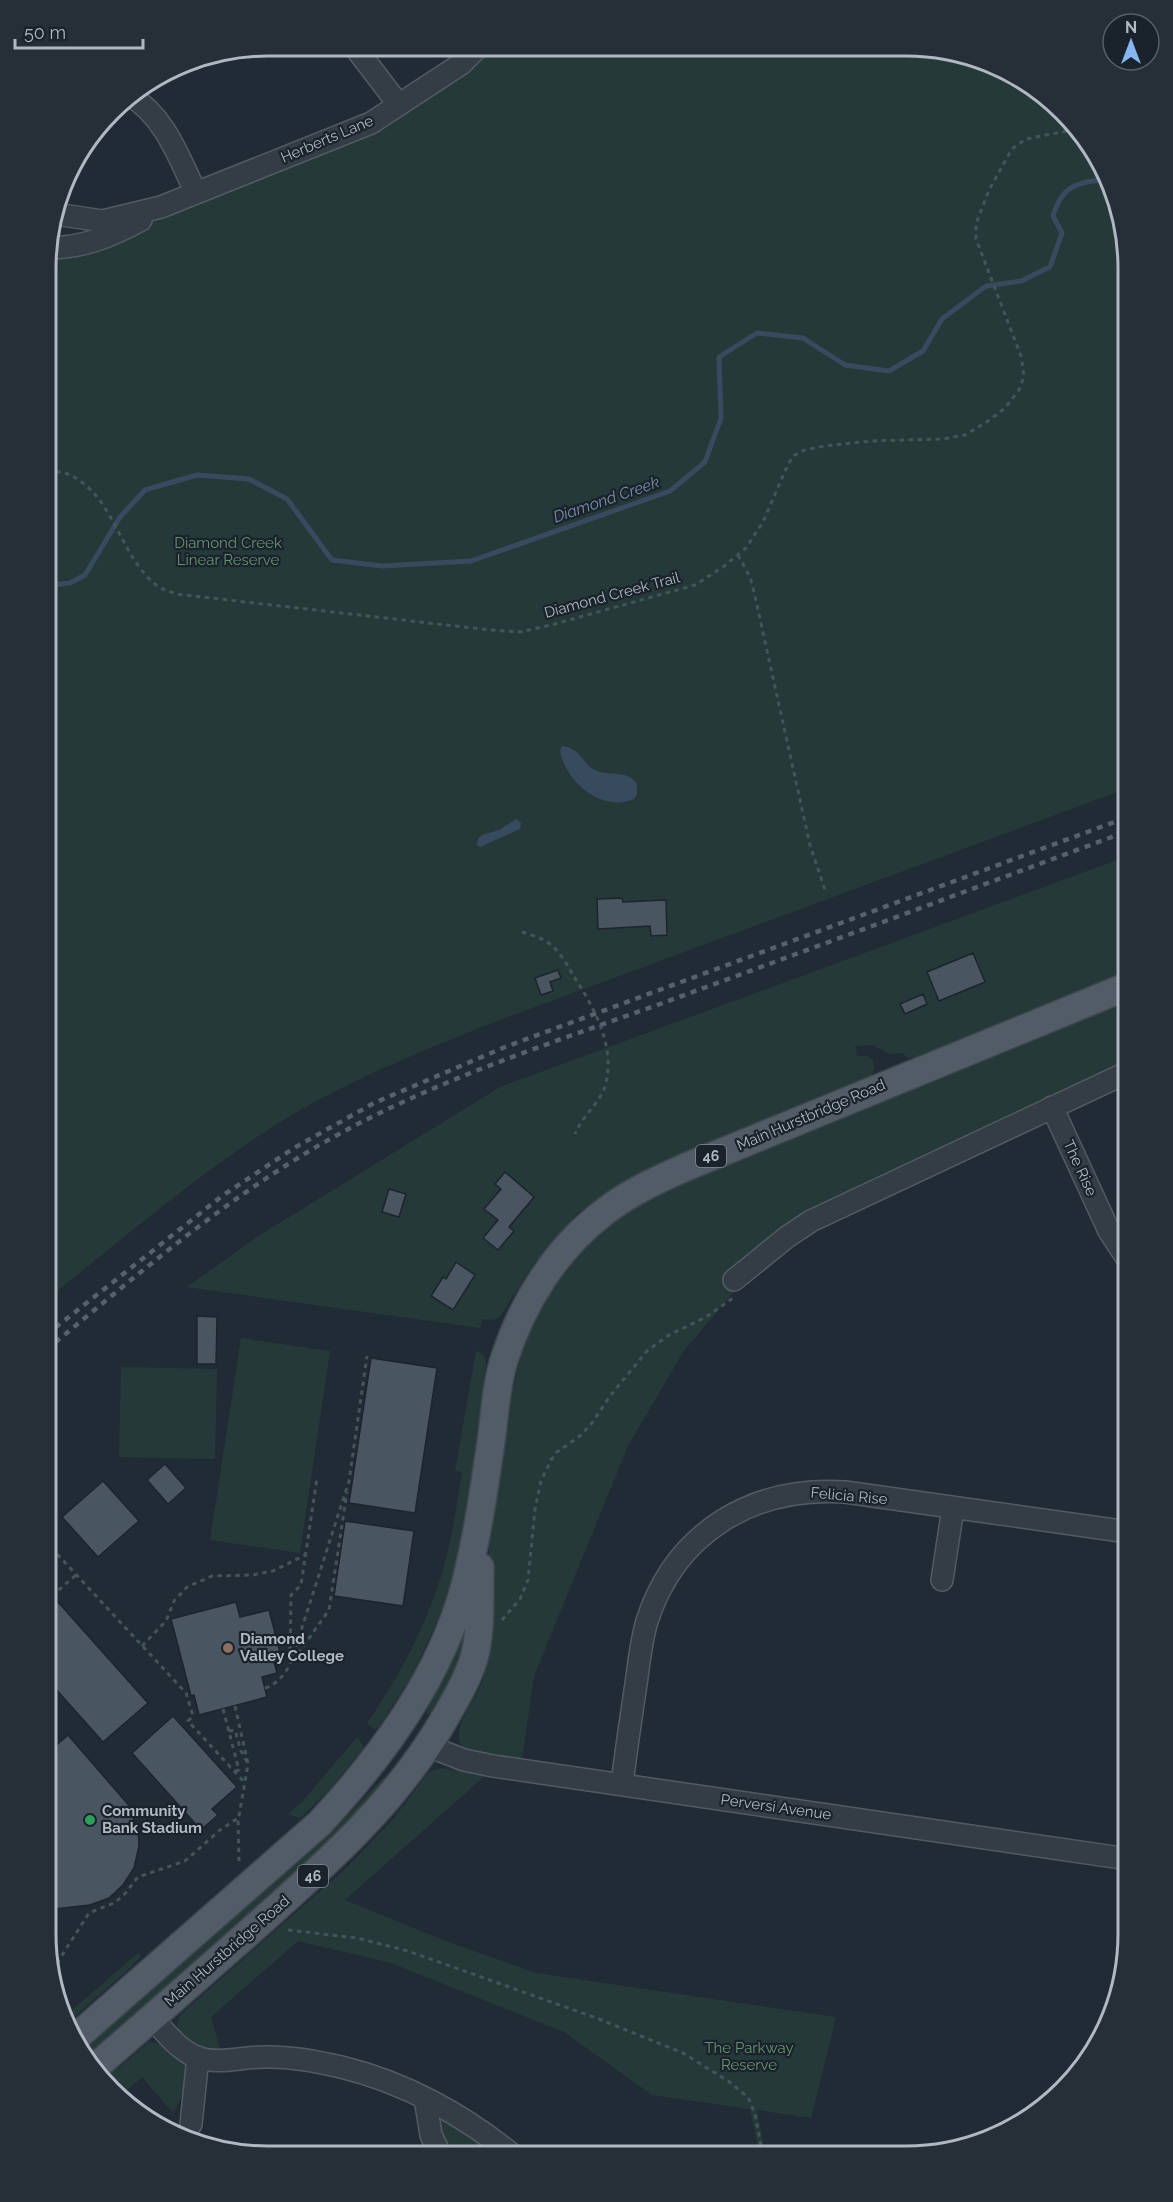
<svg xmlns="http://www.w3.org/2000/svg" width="1173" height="2202" font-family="Raleway,sans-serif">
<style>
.green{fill:#263939}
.water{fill:#384a5e}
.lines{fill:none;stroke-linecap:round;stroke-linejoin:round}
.stream{stroke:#384a5e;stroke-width:5}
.building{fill:#495561;stroke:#1c242d;stroke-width:1.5}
.minor-casing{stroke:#525b64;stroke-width:24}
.major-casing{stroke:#3e4650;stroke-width:30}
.path{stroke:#435556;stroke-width:3;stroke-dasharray:4.5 4.5;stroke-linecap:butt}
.minor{stroke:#343d46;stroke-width:21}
.major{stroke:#525c66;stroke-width:27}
.rail{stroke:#57616d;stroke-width:4.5;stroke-dasharray:6 6;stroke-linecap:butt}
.education-dot{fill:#8d6e63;stroke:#1a222b;stroke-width:2}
.leisure-dot{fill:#2e9e5b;stroke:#1a222b;stroke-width:2}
.labels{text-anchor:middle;stroke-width:4.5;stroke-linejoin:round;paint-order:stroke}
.shield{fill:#1a222b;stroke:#828b95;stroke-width:1.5}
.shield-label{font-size:14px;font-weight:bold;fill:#afb8c3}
.street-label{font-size:15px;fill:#afb8c3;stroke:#1a222b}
.park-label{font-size:15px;fill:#689270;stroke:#1a222b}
.poi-label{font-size:15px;font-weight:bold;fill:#afb8c3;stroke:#1a222b;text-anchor:start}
.water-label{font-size:16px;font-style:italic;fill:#7990aa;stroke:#1a222b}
.rim{fill:none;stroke:#afb8c3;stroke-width:3}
</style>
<rect width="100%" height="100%" fill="#212b36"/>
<!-- green -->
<path class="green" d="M490,46L948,49L1003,68L1052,100L1090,144L1116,197L1128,268V788L492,1023C414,1054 337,1085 266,1131C189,1182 118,1242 46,1300L47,253L123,237L151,222L462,75L473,67Z
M1128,856V977L999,1029L944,1046L922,1056L908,1058L903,1053L889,1054L873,1045L855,1046L857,1056H868L873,1060L874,1069L870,1079L603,1195L576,1214L552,1245L534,1263L500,1317L494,1320L482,1319L480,1328L187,1287L257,1237L500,1087Z
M1128,998V1065L808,1216L737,1288L683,1352L628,1446L534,1676L522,1760C507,1758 490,1758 475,1754C438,1744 475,1701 482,1682C484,1677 484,1672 486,1668L489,1543L510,1404L523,1345L537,1313L569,1263L602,1228L655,1192Z
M241,1338L330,1351L300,1553L210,1540Z
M476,1351C484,1352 486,1358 486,1366L477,1432L476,1468L454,1583L413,1674L378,1728L374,1729L367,1723C401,1675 429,1620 445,1563C453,1533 457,1502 462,1472L455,1471Z
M121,1367L217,1369L215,1459L119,1457Z
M468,1591L465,1659L435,1711L426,1715L434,1685Z
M358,1736L364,1748L325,1794L300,1818L288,1814L303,1801Z
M440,1768L487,1774L345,1900L443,1940L536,1973L836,2017L811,2118L757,2110L766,2157H760L750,2109L652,2095L564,2032L391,1963L298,1941L211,2017L221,2053C204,2051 167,2038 180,2015L345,1869L394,1818L428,1773Z
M389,1775H391L368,1810L87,2062L78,2048L293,1859L336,1828L383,1778Z
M138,1953L141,1956L131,1967L66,2024L63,2018Z
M148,2042L161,2044L181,2060L187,2068V2087L173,2113L142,2077L118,2098L110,2089L116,2084L105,2072L109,2068L118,2069Z
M442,2120H446L486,2145L497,2156H450L437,2126Z"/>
<!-- water -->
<path class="water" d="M562,746C582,748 582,765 597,771C610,776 629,770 637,784V794L634,799C602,813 566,782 560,751Z
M516,819L521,823L520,829L480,847L477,845L478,839L482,835L499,830Z"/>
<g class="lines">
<!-- stream -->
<path class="stream" d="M46,583L53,585L70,583L85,575L120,517L145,490L197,475L249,479L287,499L332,560L382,566L471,561L670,491L705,462L721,418L719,357L757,333L803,338L845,365L889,371L923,351L942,319L986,286L1021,281L1050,267L1062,233L1053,216C1062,185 1078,182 1108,179"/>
</g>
<!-- building -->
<path class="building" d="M622,898L623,902L666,900L667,935L651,936L650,926L598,929L597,899Z
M973,953L985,982L939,1001L927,972Z
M558,970L561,978L550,982L553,991L541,995L535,978Z
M923,994L927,1004L905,1014L900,1004Z
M505,1172L534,1197L509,1227L514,1231L498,1250L483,1238L498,1220L484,1209L501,1189L495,1184Z
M389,1189L406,1194L399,1217L382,1212Z
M456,1262L475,1275L453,1310L431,1296L443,1277L446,1279Z
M197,1316L217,1317L216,1364H197Z
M371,1358L437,1368L415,1513L349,1503Z
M165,1464L186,1488L168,1504L147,1480Z
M103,1481L139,1521L98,1557L62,1517Z
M345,1521L414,1531L403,1606L334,1596Z
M58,1602L148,1703L103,1742L45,1677V1613Z
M236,1602L240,1617L269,1610L281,1656L273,1658L277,1673L262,1677L267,1697L199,1715L194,1695L191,1696L171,1619Z
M173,1716L237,1787L212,1809L218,1815L201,1830L132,1753Z
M68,1735L132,1809L130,1811L138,1829L139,1846L134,1868L123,1885L109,1898L90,1905L54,1909L45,1907V1755Z"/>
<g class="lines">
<defs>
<path id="minor" d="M354,46L399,105
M129,95C165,116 179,158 196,193
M55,214L103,221L161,207L371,123L461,64L479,46
M47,248C82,248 110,237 141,220
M1052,1107L1109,1231L1128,1260
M734,1280L787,1237L811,1221L1128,1072
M942,1580L953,1508
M428,1746L464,1760L493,1766L1128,1859
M622,1784C626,1751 631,1718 636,1684C639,1663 641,1641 647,1621C676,1531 754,1486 845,1492L1128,1532
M152,2018C165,2032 178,2049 196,2057C217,2065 242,2057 264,2057C289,2056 316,2061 341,2067C404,2082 464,2115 514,2156
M425,2098L431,2135L441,2156
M191,2124L198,2057"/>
<path id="major" d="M73,2040L320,1823C383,1755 441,1676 465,1585C477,1538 484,1490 491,1442C495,1414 496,1384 505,1357C523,1302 556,1249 603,1213C628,1193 657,1180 686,1167L1128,986
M93,2069C144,2025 195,1980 246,1935C320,1869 391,1809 442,1723C454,1702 467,1681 474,1658C482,1629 479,1597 480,1567"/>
</defs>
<!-- minor casing -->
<use href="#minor" class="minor-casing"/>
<!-- major casing -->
<use href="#major" class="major-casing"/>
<!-- path -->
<path class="path" d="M47,471C54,472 63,471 70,475C114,496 119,554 155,584C160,589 169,591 176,594L490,630L520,632L551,625L695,585L723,567L746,548L763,522L785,471L792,457L801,451L824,446L872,441L943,439L965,435L988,421L1005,408L1019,390L1024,376L1021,356L976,239V224L989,190L1012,149L1026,139L1077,129
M738,555L750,577L754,592L810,845L825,890
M522,932C532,935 543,938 551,945C561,953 567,965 573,975C593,1006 615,1044 606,1083C601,1103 583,1114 575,1134
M45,1541L186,1693L193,1716L188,1721L246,1784
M45,1602L77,1574
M502,1620L520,1599L528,1580L535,1509L541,1481L551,1460L557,1452L580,1436L592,1423L610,1396L647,1351L669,1335L706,1317L733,1298
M142,1646L166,1621L174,1601L187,1587L212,1576L252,1575L273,1571L305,1555
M290,1660L291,1595L301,1585L317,1478
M293,1661L329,1610L347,1492
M265,1688C277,1684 283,1676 290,1665L349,1481L367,1356
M235,1706L248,1764L238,1822L239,1862
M223,1709L239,1770L235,1771
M229,1731L235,1730L241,1751L248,1764
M288,1930L357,1938L408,1951L599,2019L683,2053L728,2081L748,2097L755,2114L763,2157
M49,1961L59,1960
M53,1981L59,1960L89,1913L114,1903L123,1896L138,1877L185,1861L220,1830L238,1818"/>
<!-- minor -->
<use href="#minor" class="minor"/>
<!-- major -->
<use href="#major" class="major"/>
<!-- rail -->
<path class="rail" d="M46,1335L222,1196L294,1148L374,1103L505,1047L1128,817
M46,1350C135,1277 222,1201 323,1143C429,1082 546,1045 660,1004C816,947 972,889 1128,831"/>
</g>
<!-- markers -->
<circle class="education-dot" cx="228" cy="1648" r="6"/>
<circle class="leisure-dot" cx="90" cy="1820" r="6"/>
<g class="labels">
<!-- shield labels -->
<g class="shield">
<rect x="696" y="1145" width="30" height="22" rx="4.5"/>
<rect x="298" y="1865" width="30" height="22" rx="4.5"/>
</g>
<g class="shield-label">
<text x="711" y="1161">46</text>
<text x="313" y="1881">46</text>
</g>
<!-- street labels -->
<g class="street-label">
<text transform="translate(327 139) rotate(-23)" y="5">Herberts Lane</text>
<text transform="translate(612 595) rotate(-15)" y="5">Diamond Creek Trail</text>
<text transform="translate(811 1115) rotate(-23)" y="5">Main Hurstbridge Road</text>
<text transform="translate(1080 1168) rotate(65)" y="5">The Rise</text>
<text transform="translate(849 1496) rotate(5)" y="5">Felicia Rise</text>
<text transform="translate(776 1807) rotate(8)" y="5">Perversi Avenue</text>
<text transform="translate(227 1951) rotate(-41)" y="5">Main Hurstbridge Road</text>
</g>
<!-- park labels -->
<g class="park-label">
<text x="228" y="548">Diamond Creek<tspan x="228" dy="17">Linear Reserve</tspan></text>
<text x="749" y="2053">The Parkway<tspan x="749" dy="17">Reserve</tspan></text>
</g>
<!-- poi labels -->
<g class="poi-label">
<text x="240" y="1644">Diamond<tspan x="240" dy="17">Valley College</tspan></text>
<text x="102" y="1816">Community<tspan x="102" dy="17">Bank Stadium</tspan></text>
</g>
<!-- water labels -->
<g class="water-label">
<text transform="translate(606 499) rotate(-19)" y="6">Diamond Creek</text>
</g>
</g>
<!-- crop -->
<path d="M0 0H1173V2202H0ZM268 56H906A212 212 0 0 1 1118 268V1934A212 212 0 0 1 906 2146H268A212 212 0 0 1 56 1934V268A212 212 0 0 1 268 56Z" fill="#262e37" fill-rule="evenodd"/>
<path class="rim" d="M268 56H906A212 212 0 0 1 1118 268V1934A212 212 0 0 1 906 2146H268A212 212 0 0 1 56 1934V268A212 212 0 0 1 268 56Z"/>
<!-- north arrow -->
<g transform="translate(1131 42)"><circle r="28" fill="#1a222b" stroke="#565e68" stroke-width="1.5"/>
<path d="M0-4.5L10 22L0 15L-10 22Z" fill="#86b5f0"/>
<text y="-9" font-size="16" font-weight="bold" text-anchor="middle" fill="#afb8c3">N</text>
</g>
<!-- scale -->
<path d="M15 39v9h128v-9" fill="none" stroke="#afb8c3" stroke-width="3"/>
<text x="24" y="39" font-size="18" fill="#afb8c3" stroke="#1a222b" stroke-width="4.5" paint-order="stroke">50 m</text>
</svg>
